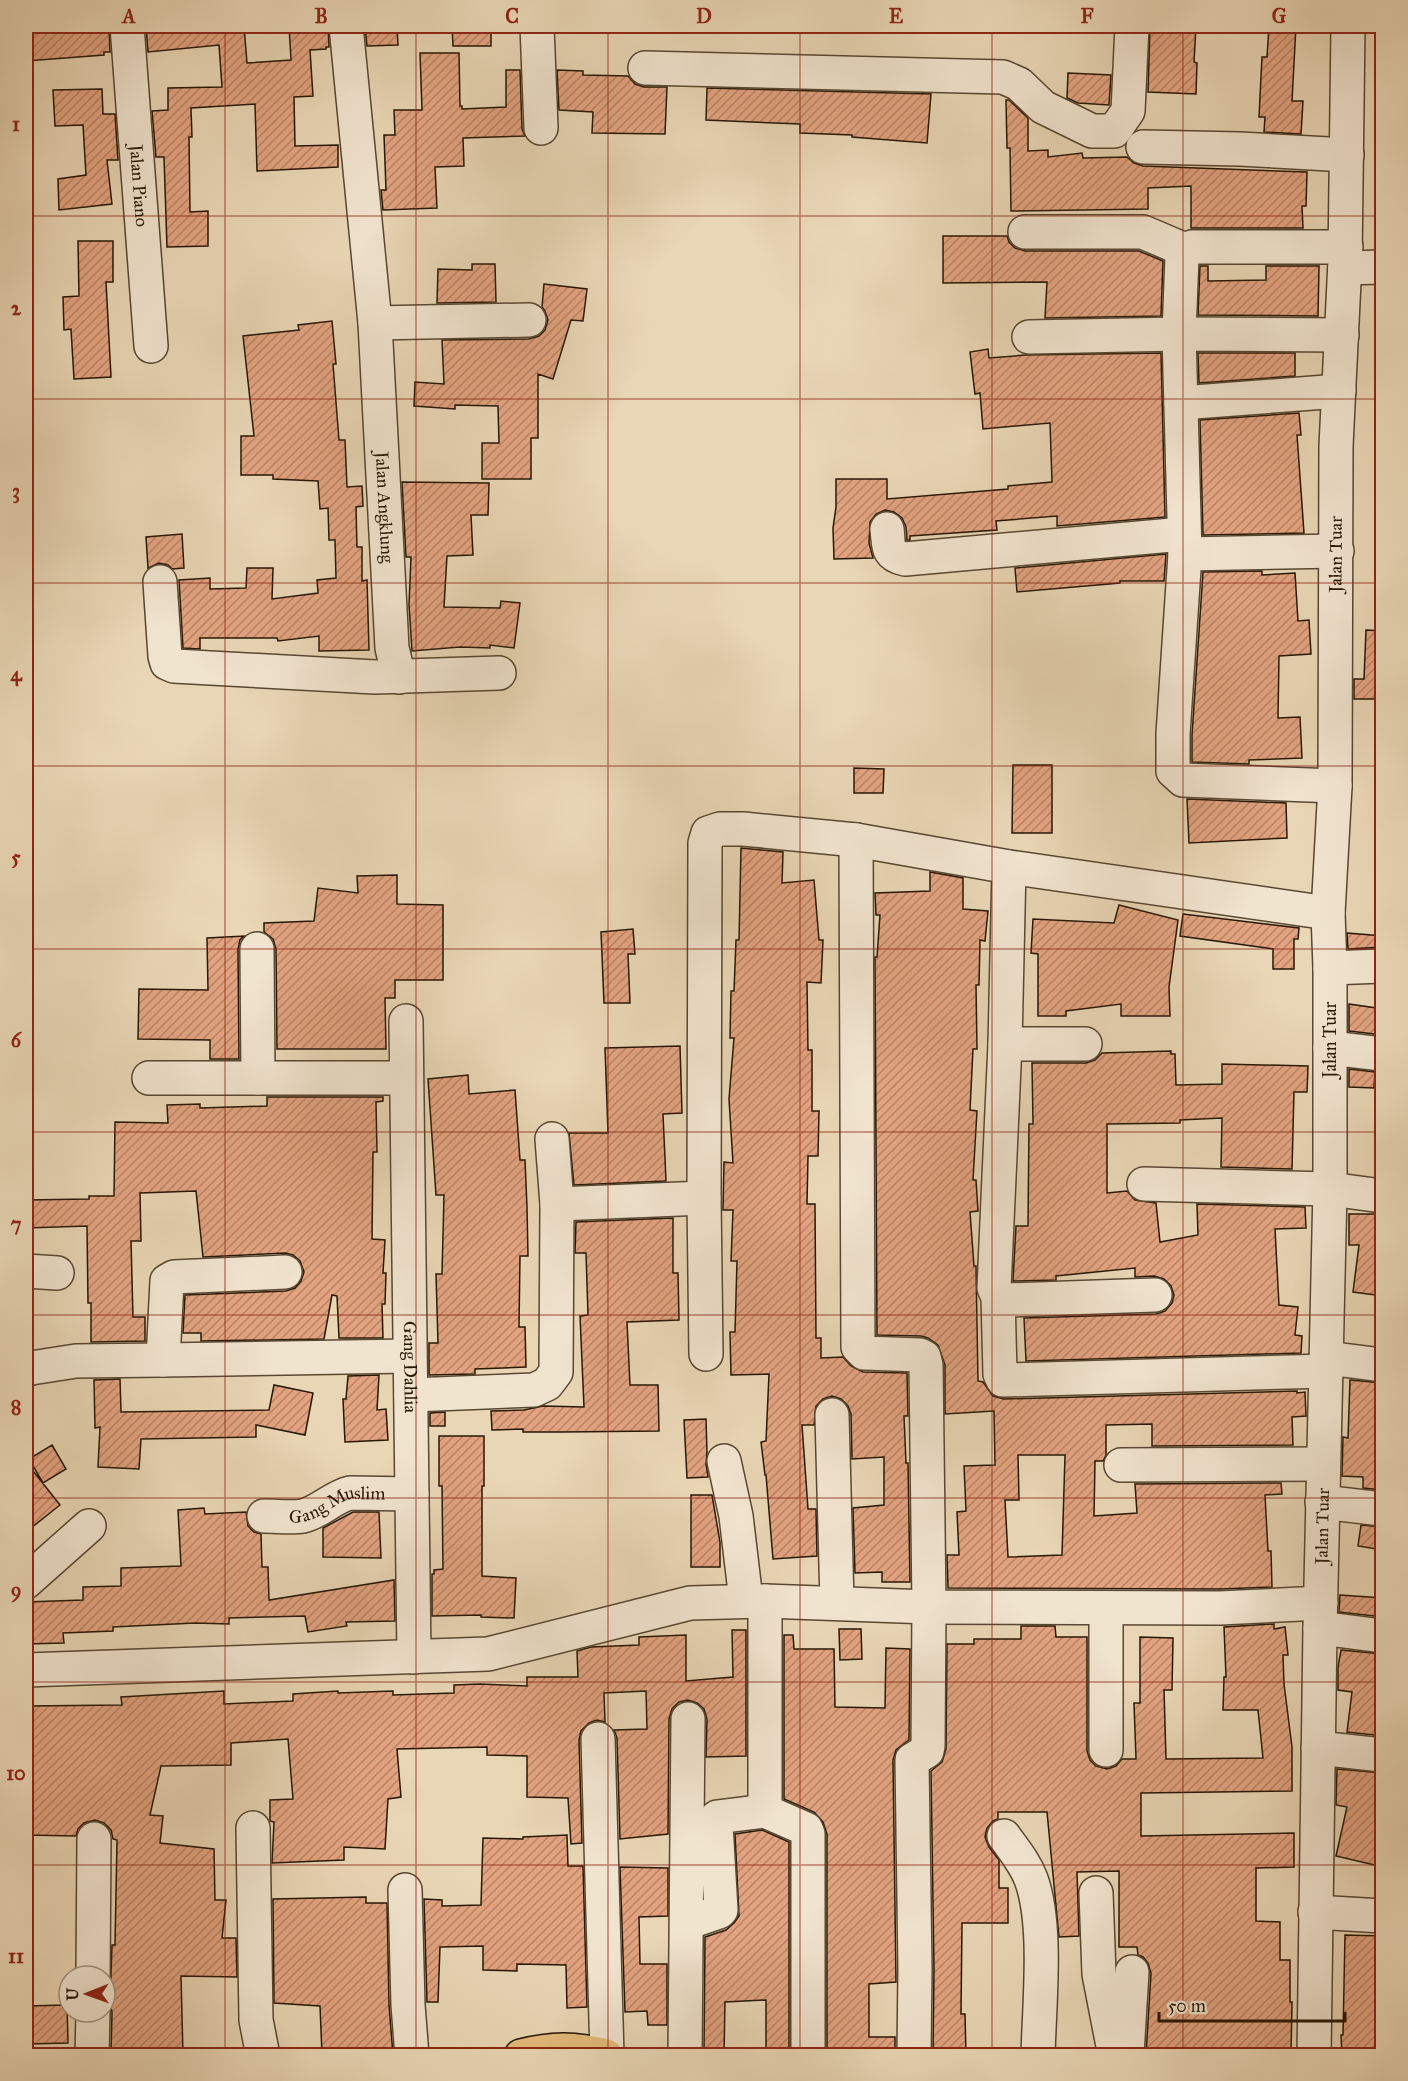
<svg xmlns="http://www.w3.org/2000/svg" width="1408" height="2081" font-family="'IM FELL Great Primer',serif">
<style>
.building{fill:url(#building-hatch);stroke:#271705;stroke-width:1.5;fill-rule:evenodd}
.lines{fill:none;stroke-linecap:round;stroke-linejoin:round}
.minor-casing{stroke:#584731;stroke-width:36}
.major-casing{stroke:#271705;stroke-width:36}
.minor{stroke:#f1e4cf;stroke-width:33}
.major{stroke:#e4bb7a;stroke-width:33}
.grid{fill:none;stroke:#8f2418;stroke-width:1.5;stroke-opacity:0.55}
.labels{text-anchor:middle;stroke-width:4.5;stroke-linejoin:round;paint-order:stroke}
.street-label{font-size:18px;fill:#271705;stroke:#f1e4cf}
.neatline{fill:none;stroke:#8f2418;stroke-width:2}
.grid-label{font-size:20px;text-anchor:middle;font-weight:bold;fill:#8f2418}
</style>
<defs>
<pattern id="building-hatch" width="6" height="6" patternUnits="userSpaceOnUse" patternTransform="scale(1.5)"><rect width="6" height="6" fill="#e3a380"/><path d="M-1 1l2-2M0 6l6-6M5 7l2-2" fill="none" stroke="#b88467"/></pattern>
</defs>
<rect width="100%" height="100%" fill="#e9d6b5"/>
<filter id="stains"><feTurbulence type="fractalNoise" baseFrequency=".00333" numOctaves="4"/><feColorMatrix values="0 0 0 0 .2 0 0 0 0 .09 0 0 0 0 .02 0 0 0 .5 -.17"/></filter>
<radialGradient id="worn" r=".72"><stop offset=".6" stop-color="#630" stop-opacity="0"/><stop offset="1" stop-color="#630" stop-opacity=".3"/></radialGradient>
<!-- building -->
<path class="building" d="M26,26H109L110,52H104V55L26,61Z
M146,26H244L247,63L291,60L289,26H328L329,47H326V49L310,50L313,96L294,97L295,146L338,145V167L257,171L255,104L191,108L192,137H189L190,212L208,211V246L167,247L164,157H156L152,111L168,110V88L222,87L219,45L148,52Z
M365,26H397L398,45L367,46Z
M452,26H491V46H453Z
M1150,26H1196L1194,62L1197,63L1196,94L1148,92Z
M1269,26H1296L1292,101H1303L1301,134L1264,132L1265,117H1259L1262,57H1267Z
M420,53H459L460,106H462V109L506,107V70H520L522,129L525,136L463,138L464,166L435,167L437,208L383,210L381,190H386L384,135H395L394,110H422Z
M557,70L583,71V75L628,76L635,84L644,87H667L665,134L592,133L593,112L559,110Z
M1068,73L1111,75L1109,105L1078,103L1067,98Z
M707,88L931,94L927,143L852,137V135L800,133V124L706,120Z
M102,89L103,114H115L118,160H107L112,204L59,210L58,179L86,175L83,125L55,126L53,90Z
M1006,100H1009L1028,118V151L1048,150V157L1082,153L1083,158L1127,157L1134,163L1143,166L1307,172L1306,206H1302L1303,228H1191V186L1148,188V209L1011,211L1010,148H1007Z
M943,236H1007L1009,242L1015,248L1025,251H1139L1163,261L1161,316L1045,318L1047,282L943,283Z
M78,241H113V282H106L111,377L74,379L71,329L64,330L63,297L79,296Z
M472,264H495L496,302L437,303L438,269L472,270Z
M1200,266H1208V281L1266,280V266H1319L1318,316L1198,315Z
M544,284L587,289L583,321L571,320L553,379L538,374V438H531V479H482V443H499L498,406L455,405V409L414,406L415,382L444,384L442,340L529,339L539,336L545,330L548,320L545,311L542,307Z
M332,321L336,364H333L339,440H345L347,487L362,486L363,506L356,507L357,547H362V581L367,580L369,650L319,651V636L278,641L277,638H200V649L183,648L179,580L210,578V589L246,588L247,568H273L272,599L318,593L317,580L336,578L335,540H329L328,508L320,509L318,481L273,479V475H241V436H254L243,336L299,330L298,325Z
M988,349L989,358L1026,355L1161,353L1165,517L1057,526V516L996,521L997,530L910,536V540H907L906,527L902,518L894,512L885,510L876,514L870,522L869,543L873,558L834,559L833,528L836,507V479H887V499L1008,489V486L1052,482L1050,423L983,429L980,393L975,394L970,352Z
M1198,353H1295V376L1199,383Z
M1299,413L1301,435H1297L1304,533L1203,535L1200,420Z
M402,482L489,483L488,515H471L473,555L447,556L444,607L500,608L501,601L520,603L514,648L490,645V648L460,647L412,651L409,605L411,557H406Z
M182,534L184,568L172,569L168,565L159,563L148,568L146,537Z
M1166,554L1164,581H1120V583L1017,592L1015,568Z
M1262,571V575L1295,573L1298,621L1309,620L1311,654L1279,656L1278,718L1300,717L1302,758L1249,760V764L1192,762V735L1203,572Z
M1366,630L1383,631V699H1354V679H1364Z
M1013,765H1052V833H1012Z
M854,768L884,769L883,793H854Z
M1187,799L1286,803L1287,838L1189,843Z
M741,848L783,852L782,883L814,880L819,940H823L821,983L807,982L808,1050H812V1111H819L818,1156H808L807,1204H815L816,1338H821V1358L843,1357L851,1366L863,1372L907,1373L908,1416H904L906,1463H908L910,1582H882V1572L855,1573L853,1508L884,1505V1457L852,1459L851,1414L848,1406L841,1399L832,1396L823,1399L816,1406L814,1425H802L808,1509H816L817,1556L773,1559L766,1475H765L761,1442L766,1441L769,1374L731,1375L730,1332H735L737,1261H731L733,1210H723L724,1162L733,1163L729,1099L734,1038H730L731,991H734L736,940H739Z
M930,872L963,878V909L988,911L985,941L980,940L979,985H976L977,1049H973L970,1110L977,1111L973,1180H976L978,1211L970,1212L974,1266H976L978,1381L983,1382L993,1396L1004,1399L1297,1391V1393L1305,1392L1306,1416L1292,1417L1293,1445L1152,1446V1424L1106,1425V1455L1103,1461H1095L1094,1516L1137,1513L1135,1484L1281,1483L1282,1494L1265,1495L1268,1551H1271L1272,1587L1220,1589L948,1588L947,1555H959L957,1512L966,1511L964,1466L995,1465L994,1411L945,1414V1365L938,1345L928,1338L921,1336L877,1335L875,957H877L880,915H876L875,893L930,891ZM1018,1455H1065L1062,1555L1008,1557L1005,1500H1019Z
M397,875V904L443,905V980H395V998H385L386,1049H277L276,949L273,939L264,932V923L314,921L318,888L358,893L357,876Z
M1119,905L1178,920L1169,987L1170,1016H1121V1004L1066,1011V1016H1038V954L1031,953L1033,919L1114,923Z
M1183,914L1299,928L1298,939H1294V969H1273V949L1180,936Z
M633,929L635,954H628L630,1003H604L601,932Z
M1347,933L1383,936V947L1348,949Z
M244,936L240,940L238,949L239,1059H210V1040L138,1039L139,989L208,990L207,938Z
M1349,1004L1383,1009V1035L1349,1031Z
M680,1046L682,1113L663,1114L666,1181L574,1185L569,1133H608L605,1048Z
M1171,1051V1054H1175L1176,1085L1222,1084V1064L1308,1066L1307,1092H1294L1292,1169L1221,1167L1222,1118L1180,1120V1123L1107,1124V1193L1127,1191L1135,1200L1156,1203L1160,1242L1198,1235L1197,1204L1305,1207L1306,1228L1275,1229L1279,1305L1298,1307L1295,1335L1302,1336L1301,1353L1026,1361L1024,1318L1156,1314L1165,1311L1172,1303L1174,1295L1171,1286L1164,1279L1154,1276L1135,1277V1268L1056,1276V1280L1013,1281L1016,1226H1028L1029,1124H1033L1032,1063H1086L1095,1060L1102,1053Z
M1349,1069L1375,1072L1374,1088L1349,1087Z
M468,1075L469,1094L515,1090L520,1160H525L527,1207L528,1256H520L519,1327H525L526,1367L475,1369V1374L429,1375V1343H438L436,1274H442L444,1195H436L428,1079Z
M267,1097H383V1101L376,1102L377,1152H373L372,1239L385,1240L383,1273H386L385,1304H382L383,1338H339L337,1296L332,1295L324,1339L201,1341V1333H183L185,1295L286,1291L295,1288L301,1281L304,1272L300,1261L293,1255L285,1253L203,1257L196,1191L140,1193L141,1241H131L133,1317H145V1341L91,1342V1303H88L87,1226L26,1228V1200L89,1199V1196H114L115,1122L168,1123L167,1105L200,1104V1108L267,1106Z
M1349,1214H1383V1296L1353,1292L1359,1245H1349Z
M673,1218V1273H678L679,1320L627,1322L630,1385H658L659,1431L562,1432H523V1429L492,1430L491,1411L524,1410L543,1406L584,1407L580,1316L588,1315L586,1253H575L576,1222Z
M379,1375L377,1410L386,1409L388,1440L345,1442L343,1399H346L348,1376Z
M120,1379L121,1412L269,1410L274,1385L313,1393L305,1435L256,1425V1437L141,1439L139,1469L98,1467L100,1427L95,1428L94,1380Z
M1350,1380L1383,1383V1490L1363,1488V1477L1342,1476L1343,1437L1348,1438Z
M445,1412V1426H430V1413Z
M706,1419L707,1453L706,1464L708,1477L687,1478L684,1420Z
M439,1436H484V1486H482V1576L516,1578L514,1618L481,1617V1615L432,1616V1574H434V1570L443,1569L442,1486H439Z
M52,1445L66,1469L43,1483L29,1459Z
M26,1462L60,1505L26,1532Z
M691,1495H712L720,1542V1567H691Z
M204,1508L205,1514L246,1512L248,1526L254,1532L261,1534L262,1567H268L269,1600L394,1580L395,1621L346,1622L347,1626L308,1632L305,1616L229,1618V1624L195,1623L113,1627V1631L63,1633L64,1643L26,1644V1602L83,1600V1587L121,1586V1568L181,1566L178,1510Z
M353,1512H379L381,1558L323,1557V1528Z
M1361,1525L1383,1527V1550L1358,1546Z
M1340,1595L1383,1598V1617L1339,1612Z
M1274,1624V1629L1285,1627L1288,1655H1283L1284,1684L1292,1747V1791L1141,1793V1836L1294,1833V1867L1256,1868V1921L1280,1922V1960H1290V2002H1292L1291,2055H1146L1151,1973L1148,1963L1143,1957L1138,1955L1137,1947H1119V1871L1077,1872L1079,1936L1059,1937L1047,1812H998V1819L993,1821L987,1828L985,1837L989,1847L999,1860V1888H1008V1923H962L961,2014H965L966,2055H933L934,1969L931,1771L942,1762L946,1749L947,1644H974V1639H1021V1626H1055L1056,1637H1087V1751L1090,1760L1096,1766L1107,1769L1116,1766L1122,1759H1136L1134,1703H1140V1637L1173,1638L1172,1690H1164L1166,1759L1263,1758L1258,1710H1223L1224,1677H1226L1224,1627Z
M839,1629H861L862,1659L840,1660Z
M732,1630H746V1756L706,1757L707,1719L704,1709L697,1703L688,1700L679,1702L672,1709L669,1719L668,1834L620,1839L617,1738L614,1730L647,1729L646,1691L604,1693L605,1722L597,1720L589,1723L581,1731L579,1740L582,1843L571,1844L568,1798L527,1797V1756L487,1755V1747L397,1749L401,1797L388,1799L385,1849L344,1847V1860L272,1863L274,1822L270,1821V1800L293,1799L288,1739L231,1743V1765L161,1766L150,1815L163,1816L160,1843L214,1849L215,1900H226L222,1938H236L237,1977L181,1976L183,2055H111L112,2012L110,2003L112,1945H115L117,1840L113,1839L111,1830L104,1823L95,1820L84,1823L78,1829L76,1836L26,1835V1706L122,1705L121,1697L224,1691V1704L293,1701V1694L338,1691V1693L393,1691V1695L454,1693V1685L480,1684L527,1686V1677H578L577,1651L591,1647L639,1645V1637L686,1635V1681L733,1677Z
M784,1635H793L794,1649H834L835,1707L885,1708L886,1648L910,1649L909,1740L896,1750L893,1760L896,1982L869,1984V2037H895V2055H827V1834L823,1822L814,1812L784,1799Z
M1341,1650L1383,1654V1736L1347,1732L1352,1692L1338,1690V1667Z
M1337,1769L1383,1773V1867L1336,1856L1347,1807L1336,1805Z
M762,1830L789,1842V2055H766V2000L725,2002L724,2055H704L705,1937L726,1930L734,1923L739,1916L735,1834Z
M567,1835L568,1866H583L587,2007L567,2008L566,1965L517,1964V1971L483,1970V1946L440,1947L438,2002H427L424,1899L442,1900V1906L481,1905L483,1838L523,1839V1837Z
M620,1867L668,1868V1916L639,1917L640,1964H667V2025H648L647,2011L625,2012Z
M366,1897V1903H387L389,2005L393,2055H322L320,2006L274,2003L273,1899Z
M1345,1935L1383,1936V2055H1342L1341,2035H1343Z
M67,2005L68,2043L26,2044V2006Z"/>
<g class="lines">
<defs>
<g id="minor">
<path id="s1" d="M127,26L151,346"/>
<path id="s2" d="M346,26L375,323L392,648L399,677"/>
<path d="M537,26L541,128"/>
<path d="M645,68L1003,77L1019,84L1043,107L1092,131H1114L1128,111L1132,26"/>
<path d="M1143,147L1240,149L1347,155"/>
<path d="M1025,232H1143L1185,250L1192,247H1346"/>
<path d="M1185,250L1182,256L1179,334L1185,554L1173,734V771L1183,780L1335,786"/>
<path d="M1345,268L1382,267"/>
<path d="M375,323L529,320"/>
<path d="M1029,337L1179,334L1342,335"/>
<path d="M1181,403L1339,391"/>
<path d="M887,529C889,546 886,555 905,559L1183,534"/>
<path d="M1185,554L1337,551"/>
<path d="M160,582L165,656L167,663L174,666L375,677L499,673"/>
<path d="M856,840L858,1347L864,1353L920,1355L924,1357L926,1365L929,1607L928,1746L927,1751L912,1760L915,1969L914,2056"/>
<path d="M1009,867L1005,1044L994,1288L998,1297L1000,1374L1003,1380L1327,1371"/>
<path d="M257,949L258,1078"/>
<path d="M1330,968L1382,966"/>
<path id="s3" d="M406,1021L414,1657"/>
<path d="M1005,1044H1085"/>
<path d="M1330,1048L1382,1054"/>
<path d="M149,1078H406"/>
<path d="M1144,1184L1330,1189L1382,1196"/>
<path d="M557,1204L704,1198"/>
<path d="M26,1271L57,1273"/>
<path d="M285,1272L174,1277L167,1281L163,1360L409,1356"/>
<path d="M998,1297L1007,1300L1155,1295"/>
<path d="M706,1354L704,1198L705,843L708,833L720,829H743L856,840L1009,867L1328,913"/>
<path d="M1327,1358L1382,1365"/>
<path d="M26,1370L31,1368L76,1361L163,1360"/>
<path d="M411,1395L534,1390L547,1384L556,1372L557,1204L552,1139"/>
<path d="M832,1415L837,1603"/>
<path d="M724,1461L736,1516L746,1600"/>
<path d="M1121,1465L1323,1464"/>
<path d="M1322,1502L1382,1509"/>
<path id="s4" d="M264,1516C277,1516 291,1518 303,1516C320,1512 333,1497 350,1493L412,1494"/>
<path d="M26,1582L89,1526"/>
<path d="M765,1601V1811L806,1829L808,1834V2056"/>
<path d="M1320,1628L1382,1636"/>
<path d="M26,1670L488,1654L690,1603L765,1601L929,1607L1220,1608L1321,1603"/>
<path d="M598,1739L607,2056"/>
<path d="M1318,1748L1382,1755"/>
<path d="M1106,1750V1608"/>
<path d="M253,1828L256,2020L263,2056"/>
<path d="M1004,1836C1014,1850 1025,1863 1031,1879C1048,1925 1039,2006 1038,2056"/>
<path d="M405,1890L408,2005L412,2056"/>
<path d="M1096,1893L1099,1974L1115,2056"/>
<path d="M1315,1912L1382,1916"/>
<path d="M687,1923L719,1912L721,1910L716,1825L717,1817L765,1811"/>
<path d="M93,1976L94,1839"/>
<path d="M1127,2054L1132,1972"/>
<path d="M92,2056L93,2012"/>
<path d="M685,2056L688,1719"/>
<path id="s5" d="M1314,2056L1320,1628L1330,1189V968L1328,913L1335,786L1336,446L1345,261L1348,26"/>
</g>
<path id="major" d="M521,2056C552,2048 575,2048 606,2056"/>
</defs>
<!-- minor casing -->
<use href="#minor" class="minor-casing"/>
<!-- major casing -->
<use href="#major" class="major-casing"/>
<!-- minor -->
<use href="#minor" class="minor"/>
<!-- major -->
<use href="#major" class="major"/>
</g>
<!-- grid -->
<path class="grid" d="M225,26V2056M416,26V2056M608,26V2056M800,26V2056M992,26V2056M1183,26V2056M26,216H1382M26,399H1382M26,583H1382M26,766H1382M26,949H1382M26,1132H1382M26,1315H1382M26,1498H1382M26,1682H1382M26,1865H1382"/>
<g class="labels">
<!-- street labels -->
<g class="street-label">
<text dy="6" stroke="none"><textPath href="#s1" startOffset="160">Jalan Piano</textPath></text>
<text dy="6" stroke="none"><textPath href="#s2" startOffset="483">Jalan Angklung</textPath></text>
<text dy="6" stroke="none"><textPath href="#s5" startOffset="1502">Jalan Tuar</textPath></text>
<text transform="translate(1330 1040) rotate(-90)" y="6">Jalan Tuar</text>
<text dy="6" stroke="none"><textPath href="#s3" startOffset="346">Gang Dahlia</textPath></text>
<text dy="6" stroke="none"><textPath href="#s4" startOffset="76">Gang Muslim</textPath></text>
<text dy="6" stroke="none"><textPath href="#s5" startOffset="530">Jalan Tuar</textPath></text>
</g>
</g>
<!-- margin -->
<rect width="1408" height="2081" fill="none" stroke="#e9d6b5" stroke-width="66"/>
<!-- north arrow -->
<g transform="translate(87 1994) rotate(269)"><circle r="28" fill="#f1e4cf" stroke="#a0927e" stroke-width="1.5"/>
<path d="M0-4.5L10 22L0 15L-10 22Z" fill="#8f2418"/>
<text y="-9" font-size="16" font-weight="bold" text-anchor="middle" fill="#271705">U</text>
</g>
<!-- scale -->
<path d="M1159 2012v9h186v-9" fill="none" stroke="#271705" stroke-width="3"/>
<text x="1168" y="2012" font-size="18" fill="#271705" stroke="#f1e4cf" stroke-width="4.5" paint-order="stroke">50 m</text>
<rect x="33" y="33" width="1342" height="2015" class="neatline"/>
<g class="grid-label">
<text x="129" y="23">A</text>
<text x="321" y="23">B</text>
<text x="512" y="23">C</text>
<text x="704" y="23">D</text>
<text x="896" y="23">E</text>
<text x="1087" y="23">F</text>
<text x="1279" y="23">G</text>
<text x="16" y="131">1</text>
<text x="16" y="315">2</text>
<text x="16" y="498">3</text>
<text x="16" y="681">4</text>
<text x="16" y="864">5</text>
<text x="16" y="1047">6</text>
<text x="16" y="1231">7</text>
<text x="16" y="1414">8</text>
<text x="16" y="1597">9</text>
<text x="16" y="1780">10</text>
<text x="16" y="1963">11</text>
</g>
<rect width="100%" height="100%" filter="url(#stains)"/>
<rect width="100%" height="100%" fill="url(#worn)"/>
</svg>
